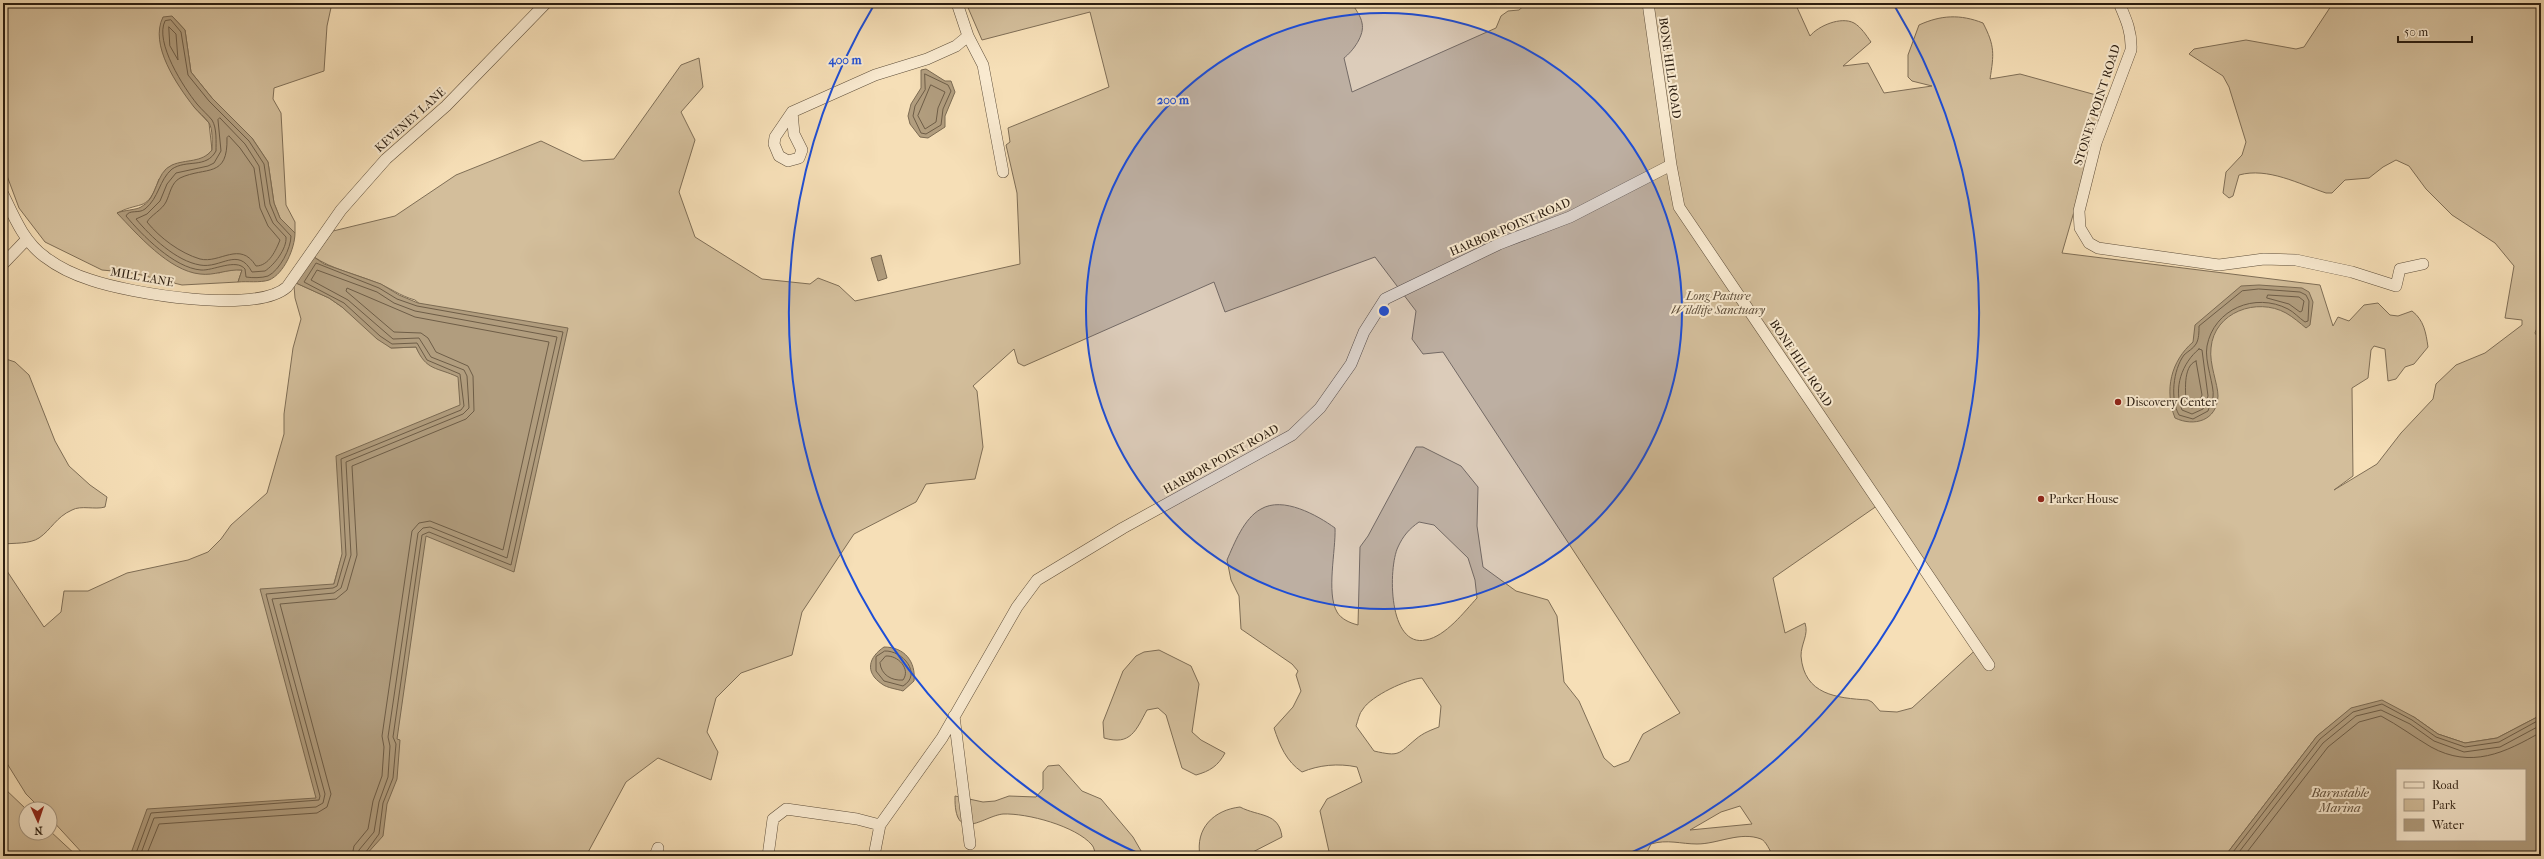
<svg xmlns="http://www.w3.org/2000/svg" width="2544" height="859" font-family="'IM FELL French Canon',serif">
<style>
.green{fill:#d3be9b;stroke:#7f6e56;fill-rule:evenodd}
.water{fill:#b19d7e;stroke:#7b6a52;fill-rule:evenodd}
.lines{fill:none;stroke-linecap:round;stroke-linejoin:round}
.shore{stroke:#6e5d47;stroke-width:1}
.street-casing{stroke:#5e4e3a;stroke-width:12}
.street{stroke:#f9ead0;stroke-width:11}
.ring{fill:none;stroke:#1d4ed8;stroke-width:2}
.poi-dot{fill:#8f2418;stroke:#f9ead0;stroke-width:1.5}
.labels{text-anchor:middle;stroke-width:4;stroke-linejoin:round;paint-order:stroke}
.street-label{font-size:12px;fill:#2b1d10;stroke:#f9ead0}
.park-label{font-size:12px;font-style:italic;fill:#5d4d3a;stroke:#f9ead0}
.poi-label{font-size:12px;fill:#2b1d10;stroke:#f9ead0;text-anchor:start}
.water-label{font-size:13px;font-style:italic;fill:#61503c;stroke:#f9ead0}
.centre{fill:#1d4ed8;stroke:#f9ead0;stroke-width:2}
.ring-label{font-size:12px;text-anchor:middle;font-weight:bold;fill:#1d4ed8;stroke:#f9ead0;stroke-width:4;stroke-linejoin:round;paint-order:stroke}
</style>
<rect width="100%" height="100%" fill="#f6dfb7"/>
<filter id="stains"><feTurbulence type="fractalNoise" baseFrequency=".005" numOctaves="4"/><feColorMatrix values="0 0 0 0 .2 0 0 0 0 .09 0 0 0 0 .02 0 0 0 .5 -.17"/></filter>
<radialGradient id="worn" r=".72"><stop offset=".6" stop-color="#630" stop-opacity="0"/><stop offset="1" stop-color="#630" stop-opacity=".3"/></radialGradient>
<!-- green -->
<path class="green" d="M3,3H332L327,26L324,71L274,88L273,99L281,113L286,205L295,222V233L280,218L274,203L268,162L252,138L212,98L191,72L185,30L172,16L194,107L209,123L212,150L206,157L159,179C147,213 143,200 117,213L219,273L228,269L242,270L238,282L182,285L133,273L102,270L45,242L19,208L3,165Z
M966,3H1352C1355,9 1361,16 1362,23C1365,35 1353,51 1344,58L1352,92L1496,28L1501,16L1508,11L1519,10L1527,3H1795L1810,36C1818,26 1841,16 1854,23C1861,27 1866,35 1871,42L1843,66L1868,63L1884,93L1932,86L1912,81L1908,77V55L1919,25C1941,15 1960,14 1983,23C1995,46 1994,54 1990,79L2020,74L2107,98L2062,253L2320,285L2333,326L2338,317L2349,321L2364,305L2378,303L2390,315L2398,316L2412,311C2424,320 2426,333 2428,347L2414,364L2405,367L2396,379L2388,381L2385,349L2374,346L2371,350L2368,378L2352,388L2353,476L2334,490L2377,464L2401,433L2433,399L2436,384L2456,365L2485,353L2522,325V320L2505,318L2514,266L2495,243L2452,215L2426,189L2409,166L2396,160L2383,167L2369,178L2345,180L2332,193H2326C2299,184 2268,167 2239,175L2233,196L2229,198L2223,193L2226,172L2242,155L2246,142L2229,87L2223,76L2189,54L2194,49L2246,40L2296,49L2304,47L2333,3H2541V326L2537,328L2535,333L2541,342V715L2497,738L2465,743L2438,734L2414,717L2352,708L2317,736L2225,856H1773C1770,851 1766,841 1761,839C1740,831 1718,844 1697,844C1681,844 1667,839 1651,844L1645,856H1330L1320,811L1327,799L1362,782L1357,767C1338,763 1319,765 1302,772C1286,761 1280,746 1274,728L1293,707L1301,691L1296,675L1298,671L1292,664L1241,629L1239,596L1231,580L1227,560C1234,544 1244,518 1261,509C1283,496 1317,515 1335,528C1336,550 1326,593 1337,612C1341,619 1350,623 1358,625L1360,547L1368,536L1416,447H1423L1461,466L1478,487L1477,526L1483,567L1516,591L1548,600L1557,616L1564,682L1579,701L1604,758L1614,767L1629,761L1643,734L1680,713L1443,352L1423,354L1412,339L1416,311L1375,257L1225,312L1214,282L1024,366L1018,363L1014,349L973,386L977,391L983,447L975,479L926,484L916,502L854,534L802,612L792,655L741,673L716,698L707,732L718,752L711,780L658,758L626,782L586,856H332L389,735L362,680L495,366L415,300C400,296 389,287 375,282C355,274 332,269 314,257L333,231L395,216L456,175L541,141L583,161L614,159L681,65L699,58L703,87L681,112L695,140L679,192L695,237L762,279L810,284L818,278L839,286L855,301L1020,264L1017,193L1006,145L1010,142L1008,128L1109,87L1090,12L982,40ZM1884,501L1981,645L1912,708L1897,712L1880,711L1872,702L1868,700C1837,698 1804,695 1801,656C1801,643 1809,635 1805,623L1785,633L1773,578ZM1419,522L1434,525L1468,558L1475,580L1477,598C1464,612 1446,636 1426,640C1388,648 1388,568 1398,547C1403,536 1409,529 1419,522ZM1422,678L1441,706L1439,727C1431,730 1423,733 1416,739C1398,754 1400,757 1374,751L1356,726C1358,721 1359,713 1363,709C1371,696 1407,679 1422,678ZM1740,806L1752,824L1690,830L1721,812Z
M296,283L329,298L342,307L391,348L416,347C426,369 442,368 461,378C467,382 473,387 478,392L352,521L323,621L359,776L255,856H85L50,818V809H41L26,794L3,757V565L44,627L61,612L64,591H88L127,573L188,560L208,552L221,539L231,525L267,493L284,434V414L293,348L301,319L295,298L294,286Z
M3,358L15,362L29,375L55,441L69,466L90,485L107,497L105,507C95,510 81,505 72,510C56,517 51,530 39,538C30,544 14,543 3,544Z
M1159,650L1191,666L1199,684L1192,732L1201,740L1225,753C1218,766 1210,771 1196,775L1182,768L1166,715L1158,708L1147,710C1136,730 1131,746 1104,738L1103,722L1123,671L1136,656L1144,652Z
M1059,765L1082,791L1101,799L1133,837L1144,856H1096C1095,853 1094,847 1092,845C1076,826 1027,813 1003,814C983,816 954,845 955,796L983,802L995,801L1009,796L1036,797L1043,789V772L1048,766Z
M3,787L26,809V833H50V831L77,856H3Z
M1240,807C1259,817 1279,812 1282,837L1245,856H1200C1195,828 1214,810 1240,807Z"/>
<!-- water -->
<path class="water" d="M172,16L185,30L191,72L212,98L252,138L268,162L274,203L280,218L295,233C295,248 284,274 269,280C260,283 247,281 238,282L242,270C227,269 214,276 200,274C169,271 137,234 117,213C124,210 136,210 141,207C158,199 155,172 172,165C186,159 202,163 212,150C212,142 213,129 209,123C205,117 198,112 194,107C177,85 149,45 163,17Z
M926,69L945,81H951L955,92L945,116V127L928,138L920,137L910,124L908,116L911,104L921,88V70Z
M881,255L887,278L878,281L871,258Z
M314,257L324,264L381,284L399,295L418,303L568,328L514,572L426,536L397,739L400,740L397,779L387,804L383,836L365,856H130L147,809L316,798L260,589L334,584L342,554L336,456L460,405L458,377C437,367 426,371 416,347L391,348L377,339L342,307L329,298L296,283Z
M2259,285L2302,288L2309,292L2313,302L2310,325L2306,328C2300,323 2293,317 2286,313C2257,297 2214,312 2211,348C2209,364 2218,384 2218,396C2217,421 2194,427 2175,418C2164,390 2171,361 2193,342L2195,325L2241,286Z
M884,647C905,647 916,662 914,681L903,691C897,689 887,688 882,684C864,672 869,657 884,647Z
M2382,700L2414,717L2438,734L2465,743L2497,738L2541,715V856H2225L2317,736L2351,708ZM2397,770H2525V840H2397Z"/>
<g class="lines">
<!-- shore -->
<path class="shore" d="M171,20L181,32L188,75L209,101L249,141L264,164L270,204L277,221L291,236C291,248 280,270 268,276C262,278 252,278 246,277L245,269C236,258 213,271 201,270C174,268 142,235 126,216C129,209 139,214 145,209C159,198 159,180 172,169C187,159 206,169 216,151C216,142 217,128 212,120C208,115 202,110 197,104C184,88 154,42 165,21Z
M169,27L176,34L178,60L170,46Z
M925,74L948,85L951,91L943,109L941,125L926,134L921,133L913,116L915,106L925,90Z
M931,85L945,92L938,108L936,122L925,129L918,116Z
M220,118L245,144L259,166L265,206L273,223L286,237C287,249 274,265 265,271L252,272C238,246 221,269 200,265C176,261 151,237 136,219L147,214L160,201L167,184L176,173L208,166L214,163L221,151L218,120Z
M229,136L240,148L254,168L260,208L268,226L280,240C276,250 269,266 256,266C240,240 220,264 200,259C180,253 160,238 147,222C151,215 162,210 166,202C170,194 171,183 180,178C206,166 228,179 227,138Z
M2259,289L2300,292L2306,295L2309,301L2308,321L2305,322C2299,318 2294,312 2288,309C2255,292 2214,309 2207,346C2204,361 2215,387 2213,397C2212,402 2209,407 2208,411L2193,419L2179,415C2170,399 2173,370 2184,355C2188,351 2193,349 2196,344C2199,339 2199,332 2199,326L2242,291Z
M2268,295L2299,297L2304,301L2302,311L2300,312L2289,304L2267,298Z
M2199,349L2202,350L2208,396L2203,409L2192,414L2182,410C2173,388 2182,363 2199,349Z
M2196,361L2202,395L2198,405L2192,408L2186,405C2186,394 2182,366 2196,361Z
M885,651C902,650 923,674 903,686L884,681L876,671V657Z
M886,656C898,655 911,669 903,680C892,681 881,675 880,663Z
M135,856L151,813L319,800L320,796L266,594L333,588L337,586L346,555L341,459L461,410L464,406L460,374L427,360L417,343L392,344L380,336L344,303L304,282L316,263L379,288L397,299L417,306L563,332L511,565L429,532L422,535L393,737L396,744L393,778L383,803L379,834L363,856
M140,856L154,818L316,807L323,803L325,794L272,599L334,593L341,588L351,555L346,462L463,414L469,408L467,376L464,370L431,357L419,338L393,339L348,300L311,280L317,270L377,292L394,303L415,311L557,337L507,558L430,527L423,528L418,533L388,737L390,746L388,777L379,802L374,832L359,850L358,856
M146,856L159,824L317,813L327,807L331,794L280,604L336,599L347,590L357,555L352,466L466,419L474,411L473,376L468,366L436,352L428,338L421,333L394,332L346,291L347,288L415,317L549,342L503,550L430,521L419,523L412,531L382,736L384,747L382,776L373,801L368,829L354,846L352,856
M2230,856L2320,739L2353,712L2382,704L2412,720L2436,737L2465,747L2499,742L2541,719
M2236,856L2323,743L2356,716L2381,710L2410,724L2434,741L2464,752L2500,747L2541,725
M2244,856L2328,747L2359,722L2381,716C2398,725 2414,737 2431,747C2471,769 2505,753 2541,732"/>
<defs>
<path id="street" d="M957,3L968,36L983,65L1003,172
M1648,3L1671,165L1679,207L1989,665
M2119,3C2126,19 2132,32 2131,50L2096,143L2079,211L2080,228L2089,243L2098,248L2119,251L2219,265L2264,259L2296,260L2352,272L2396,286L2400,269L2423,264
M792,112L794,134L802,150L799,158L788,161L779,156L774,144L775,137L792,112L875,75L927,59L956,46L968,36
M3,194C14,217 24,242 45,257C58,267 75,275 91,280C129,293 256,315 287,287L341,210L386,159L446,106L546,3
M3,264L27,239
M954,716L970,844
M655,856L658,848
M768,856L773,819L786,809L857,819L880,825L942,738L1017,607L1037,580L1123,528L1292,435L1320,408L1351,364L1364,332L1385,299L1499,244L1570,217L1671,165
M874,856L880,825"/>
</defs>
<!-- street casing -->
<use href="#street" class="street-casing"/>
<!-- street -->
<use href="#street" class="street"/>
</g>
<!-- distance rings -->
<circle cx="1384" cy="311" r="298" fill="#1d4ed8" fill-opacity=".12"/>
<g class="ring">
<circle cx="1384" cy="311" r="298"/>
<path d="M1142 855A595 595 0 0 1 874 5M1894 5A595 595 0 0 1 1626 855"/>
</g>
<!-- markers -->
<g class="poi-dot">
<circle cx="2118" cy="402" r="4"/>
<circle cx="2041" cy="499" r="4"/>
</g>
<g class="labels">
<!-- street labels -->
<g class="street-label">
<text transform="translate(1670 68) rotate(82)" y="4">BONE HILL ROAD</text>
<text transform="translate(2097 105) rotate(-72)" y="4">STONEY POINT ROAD</text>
<text transform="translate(410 120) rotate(-42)" y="4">KEVENEY LANE</text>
<text transform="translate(1510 227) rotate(-23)" y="4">HARBOR POINT ROAD</text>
<text transform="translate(142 277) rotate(10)" y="4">MILL LANE</text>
<text transform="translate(1801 363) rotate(56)" y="4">BONE HILL ROAD</text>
<text transform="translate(1221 459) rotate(-29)" y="4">HARBOR POINT ROAD</text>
</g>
<!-- park labels -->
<g class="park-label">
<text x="1718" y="300">Long Pasture<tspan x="1718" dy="14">Wildlife Sanctuary</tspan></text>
</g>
<!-- poi labels -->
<g class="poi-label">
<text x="2126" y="406">Discovery Center</text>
<text x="2049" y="503">Parker House</text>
</g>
<!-- water labels -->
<g class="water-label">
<text x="2340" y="797">Barnstable<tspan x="2340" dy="15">Marina</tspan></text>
</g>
</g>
<circle cx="1384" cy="311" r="6" class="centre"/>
<g class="ring-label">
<text x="845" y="64">400 m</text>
<text x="1173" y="104">200 m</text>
</g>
<!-- margin -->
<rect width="2544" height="859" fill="none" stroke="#f6dfb7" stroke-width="16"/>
<rect x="4" y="4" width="2536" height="851" fill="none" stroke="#2b1d10" stroke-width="2"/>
<rect x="8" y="8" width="2528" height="843" fill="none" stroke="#2b1d10"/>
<!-- legend -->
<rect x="2396" y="769" width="130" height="72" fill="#f9ead0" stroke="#a79883"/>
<rect x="2404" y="782" width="20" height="6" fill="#f9ead0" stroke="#a79883"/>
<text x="2432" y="789" font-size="12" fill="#2b1d10">Road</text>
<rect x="2404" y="799" width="20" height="12" fill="#d3be9b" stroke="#a79883"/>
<text x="2432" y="809" font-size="12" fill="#2b1d10">Park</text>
<rect x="2404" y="819" width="20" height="12" fill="#b19d7e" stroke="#a79883"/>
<text x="2432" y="829" font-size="12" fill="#2b1d10">Water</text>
<!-- north arrow -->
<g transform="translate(38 821) rotate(177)"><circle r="19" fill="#f9ead0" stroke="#a79883"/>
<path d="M0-3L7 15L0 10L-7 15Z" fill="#8f2418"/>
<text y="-6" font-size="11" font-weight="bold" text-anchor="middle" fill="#2b1d10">N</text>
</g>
<!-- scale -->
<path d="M2398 36v6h74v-6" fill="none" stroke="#2b1d10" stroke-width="2"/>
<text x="2404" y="36" font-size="12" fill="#2b1d10" stroke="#f9ead0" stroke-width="3" paint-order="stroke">50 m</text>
<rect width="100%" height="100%" filter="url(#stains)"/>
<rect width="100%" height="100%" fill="url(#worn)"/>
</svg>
